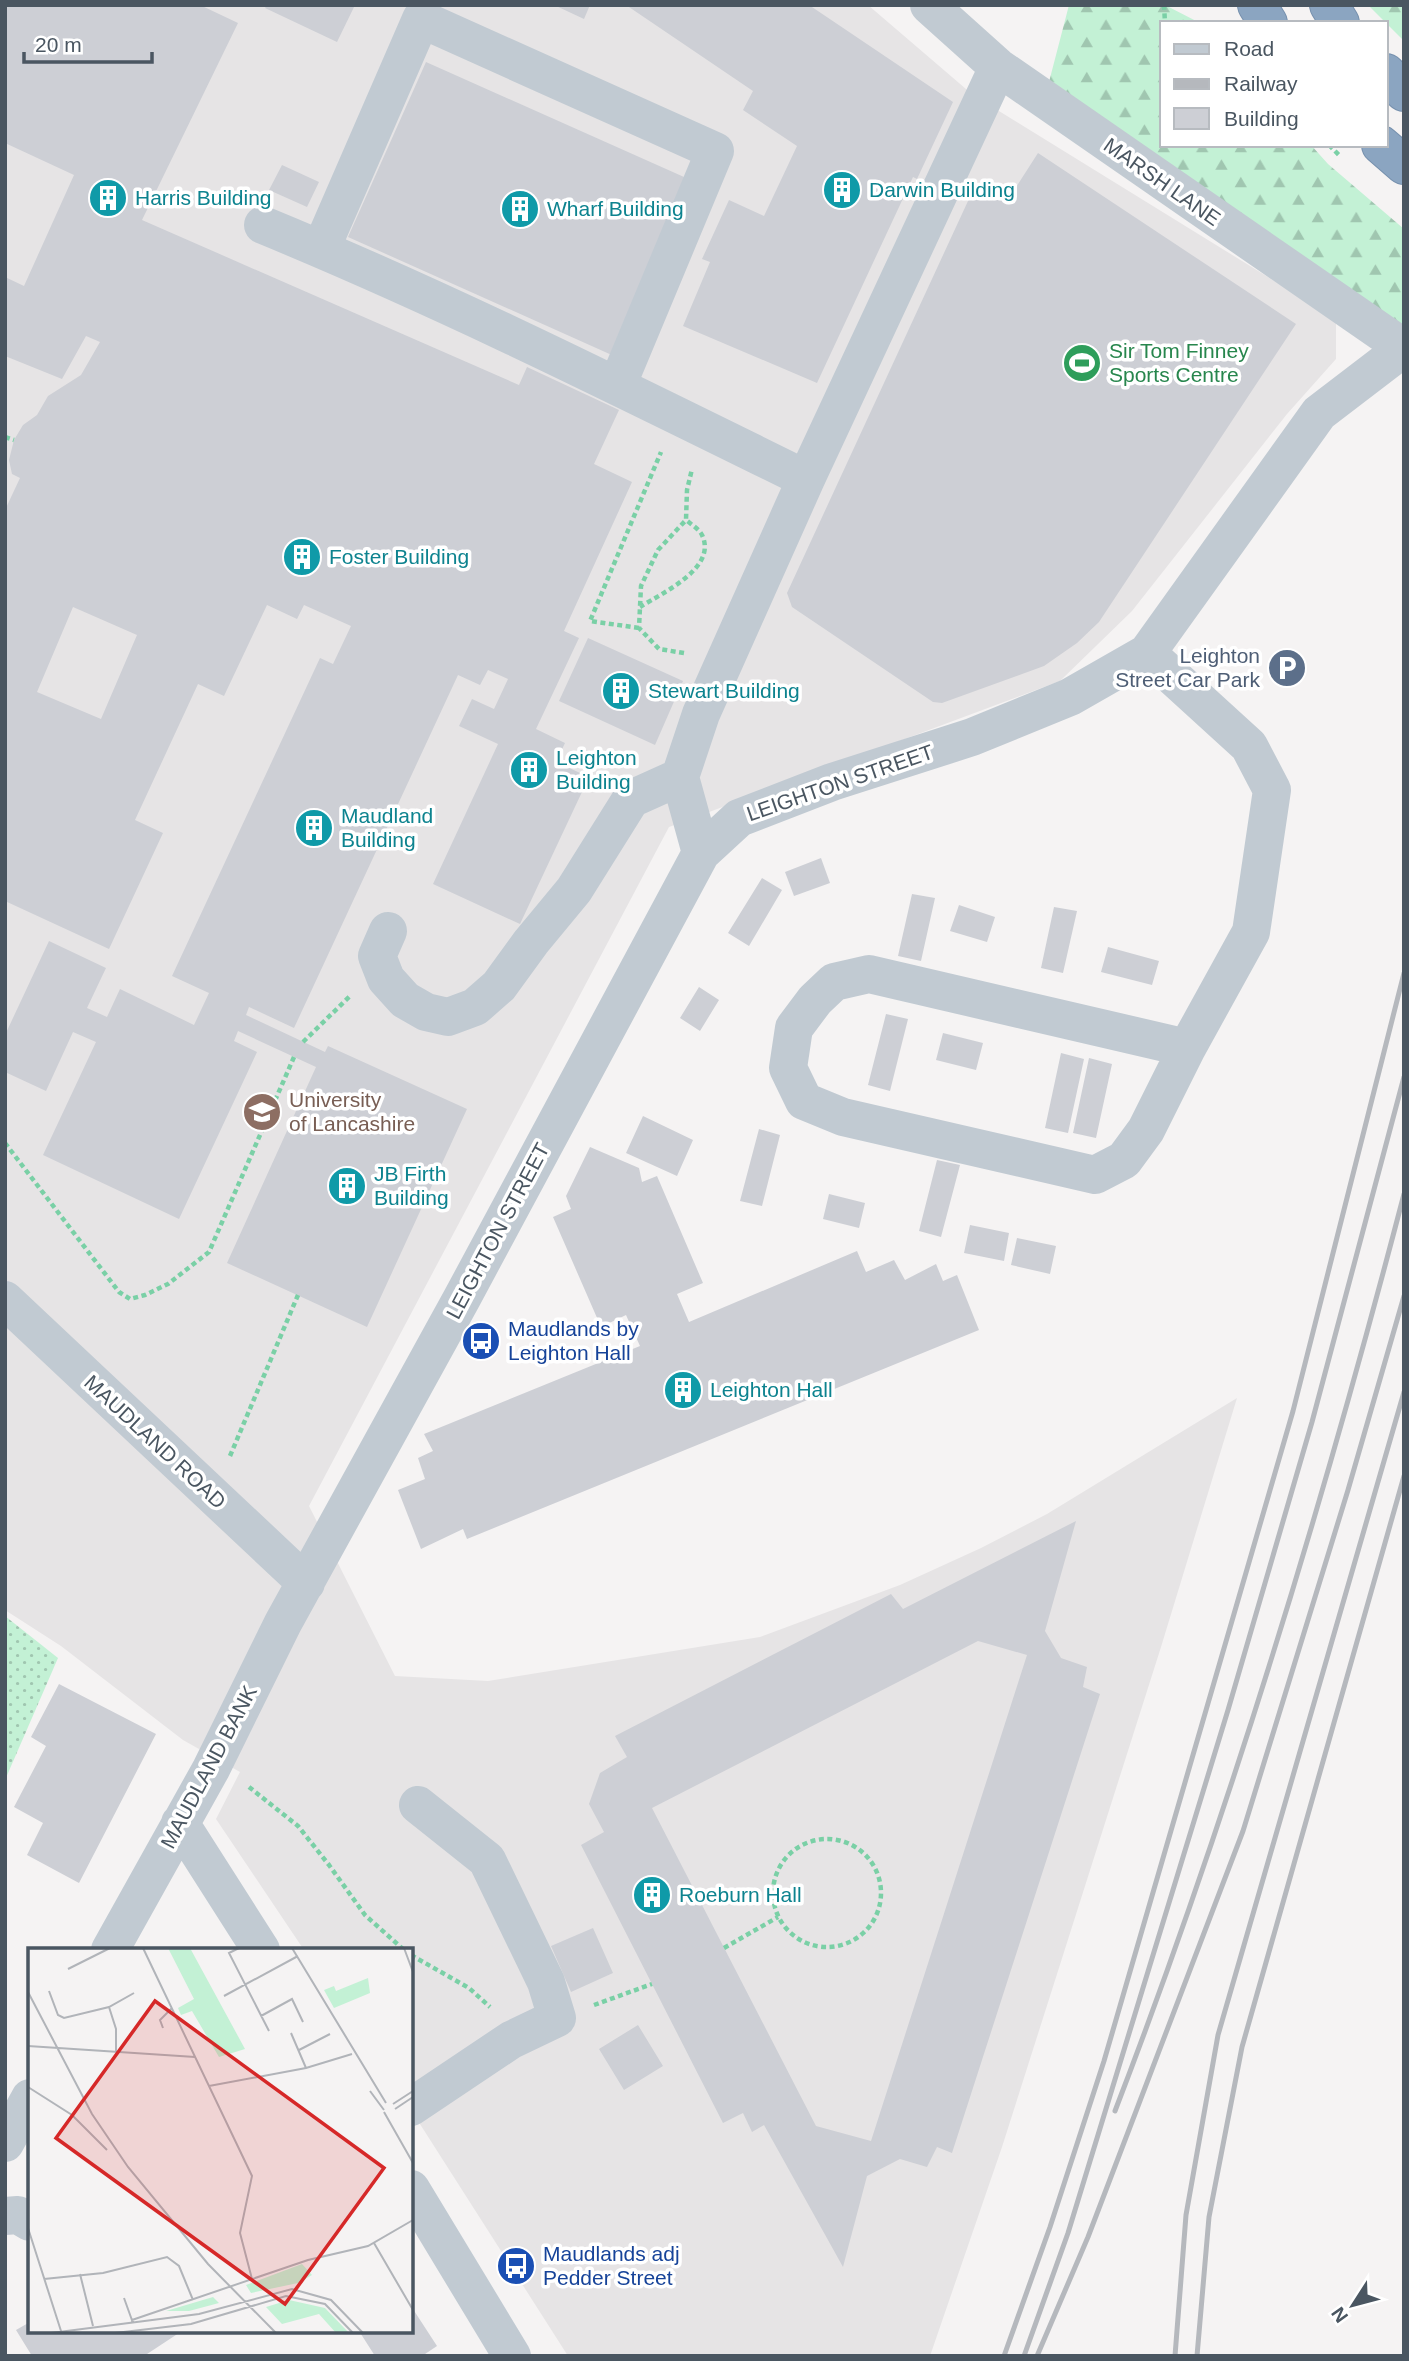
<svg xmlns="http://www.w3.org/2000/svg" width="1409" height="2361" font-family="Helvetica,sans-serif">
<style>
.education{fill:#e6e4e5}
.grass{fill:url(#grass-dots)}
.forest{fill:url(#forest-firs)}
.building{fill:#cdcfd5;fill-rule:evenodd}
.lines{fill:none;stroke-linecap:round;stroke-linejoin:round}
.highway-casing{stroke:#7690ad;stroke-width:40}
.path{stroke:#7ad0a6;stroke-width:4.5;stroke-dasharray:5 3.5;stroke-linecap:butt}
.minor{stroke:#c1cad2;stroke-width:38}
.highway{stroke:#8ba5c1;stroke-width:38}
.rail{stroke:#b5b8bd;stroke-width:5}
.labels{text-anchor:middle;stroke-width:7;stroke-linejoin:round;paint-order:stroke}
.street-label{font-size:21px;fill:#4a5661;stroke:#fff}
.culture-label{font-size:21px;fill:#0d838f;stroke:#fff;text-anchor:start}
.leisure-label{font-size:21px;fill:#27864d;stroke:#fff;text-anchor:start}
.service-label{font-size:21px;fill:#4e5e75;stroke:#fff;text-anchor:end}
.education-label{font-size:21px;fill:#785e54;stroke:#fff;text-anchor:start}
.transit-label{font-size:21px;fill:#164399;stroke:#fff;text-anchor:start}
.inset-road{fill:none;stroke:#b1b4b9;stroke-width:2}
.view{fill:#d62828;fill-opacity:0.15;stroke:#d62828;stroke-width:3.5}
.inset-edge{fill:none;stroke:#4a5661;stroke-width:3.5}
</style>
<defs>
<pattern id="grass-dots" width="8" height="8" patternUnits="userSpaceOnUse" patternTransform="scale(1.75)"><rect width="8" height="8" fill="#c3f1d5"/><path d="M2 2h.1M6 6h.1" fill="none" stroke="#a0c6b0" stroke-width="1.8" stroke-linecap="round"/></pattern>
<pattern id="forest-firs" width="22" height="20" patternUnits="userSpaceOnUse" patternTransform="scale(1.75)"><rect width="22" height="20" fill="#c3f1d5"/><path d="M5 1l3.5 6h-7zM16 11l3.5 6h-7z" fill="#a0c6b0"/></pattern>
</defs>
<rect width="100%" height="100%" fill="#f5f3f3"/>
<!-- education -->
<path class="education" d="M5,5H868L973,95L1336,319V359L1287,414L1132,611L1060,681L669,827L309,1506L395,1676L488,1681L760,1637L900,1585L981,1548L1047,1514L1237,1398L1161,1647L1002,2147L930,2356H568L411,2110V1950H304L216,1819L240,1772L183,1740L61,1646L5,1610Z"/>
<!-- grass -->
<path class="grass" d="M5,1616L58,1658L5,1780Z"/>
<!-- forest -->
<path class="forest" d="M1069,5H1165L1200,23H1162V145H1311L1328,164L1404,229V345L1049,82Z
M1368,5H1404V41Z"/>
<!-- building -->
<path class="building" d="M5,5H200L238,23L142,220L519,385L527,367L619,410L594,464L632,482L564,631L579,638L536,729L565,743L556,762L589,777L520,924L433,884L498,744L459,726L472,699L494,709L508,679L488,670L480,685L458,675L294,1028L249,1007L246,1015L325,1052L328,1046L467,1109L367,1327L227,1263L316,1067L238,1031L234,1041L257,1052L179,1219L43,1155L96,1042L73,1032L46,1091L5,1072V1035L49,941L106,968L87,1008L107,1017L120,989L194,1025L209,993L172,976L320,658L333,664L351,626L304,605L297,619L267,605L224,696L198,684L135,820L163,833L109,949L5,901V510L20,478L12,474L9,460L14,440L23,425L37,415L48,396L81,375L100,342L86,336L62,379L5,356V277L24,286L74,175L5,143ZM73,607L137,635L101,719L37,692Z
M267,5H355L337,42L265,8Z
M554,5H590L584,19Z
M626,5H809L953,102L917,179L913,177L817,383L683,326L710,262L702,259L729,200L764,216L797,146L743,110L753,91Z
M426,62L693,181L614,356L348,237Z
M1038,153L1296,324L1099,622L1077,643L1044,666L942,703L933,702L792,607L787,593L974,188L988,179L1011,195Z
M282,165L319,182L307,207L269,190Z
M588,638L683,681L655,745L559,701Z
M821,858L830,883L794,896L785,872Z
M762,878L782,890L749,946L728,933Z
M912,894L935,898L921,961L898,956Z
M959,905L995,917L987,942L950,931Z
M1054,907L1077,911L1063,973L1041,968Z
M1108,947L1159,961L1152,985L1101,972Z
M699,987L719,1000L700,1031L680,1018Z
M886,1014L908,1019L890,1091L868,1085Z
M943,1033L983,1043L976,1070L936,1060Z
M1061,1053L1084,1059L1068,1133L1045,1128Z
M1089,1058L1112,1064L1096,1138L1073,1133Z
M643,1116L693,1140L677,1176L626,1153Z
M759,1129L780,1135L762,1206L740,1201Z
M590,1147L639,1168L642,1182L657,1176L703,1283L677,1294L689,1322L857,1251L866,1272L894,1260L905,1280L936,1264L943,1281L957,1275L979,1330L467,1539L463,1529L421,1549L398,1490L425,1479L418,1458L433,1451L424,1434L640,1346L626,1315L601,1327L553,1217L571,1209L566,1196Z
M937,1160L960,1165L941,1237L919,1231Z
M829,1194L865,1203L859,1228L823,1219Z
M970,1225L1009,1233L1004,1261L964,1253Z
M1017,1238L1056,1246L1050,1274L1011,1265Z
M1076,1521L1045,1631L1061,1658L1087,1667L1083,1687L1100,1694L952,2153L937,2147L927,2167L900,2159L867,2176L843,2267L764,2125L752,2132L743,2113L723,2123L581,1845L604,1832L589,1804L600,1773L627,1757L615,1736L891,1594L903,1609ZM978,1641L1027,1655L871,2141L816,2126L652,1808Z
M59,1684L156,1734L79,1883L27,1855L43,1823L14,1807L46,1746L31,1737Z
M593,1928L613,1973L571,1992L551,1946Z
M638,2025L663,2066L624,2090L599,2049Z
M411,2306L437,2346L422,2356H375L359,2331H411Z
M30,2322V2331H182L144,2356H32L16,2330Z"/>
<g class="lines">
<defs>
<path id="highway" d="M1257,5L1268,23
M1329,5L1340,23
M1386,73L1404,92
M1381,145L1404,165"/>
</defs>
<!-- highway casing -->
<use href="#highway" class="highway-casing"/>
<!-- path -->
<path class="path" d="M1164,5L1165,23
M1329,145L1341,157
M5,437L14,440
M640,607C662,593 718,568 702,535C699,529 692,525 686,520
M639,628L590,621L661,452
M684,653L659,649L639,628L641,586L658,550L686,520L687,490L692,469
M303,1042L350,996
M5,1143L119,1292L130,1299L145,1295L168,1284L209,1252L294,1057
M230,1456L298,1295
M249,1787L298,1826L329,1865L365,1915L404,1950
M773 1893a54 54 0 1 1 108 0a54 54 0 1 1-108 0Z
M724,1948L778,1917
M411,1955L469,1988L490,2007
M594,2005L652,1984"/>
<!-- minor -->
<path class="minor" d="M929,5L998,67L1404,348
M263,225C448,301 627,391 806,479
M321,249L421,19L715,151L617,386
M1147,653L1249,746L1272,790L1251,932L1187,1048
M701,853L680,777L701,714L806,479L998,67
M388,931L377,956L386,979L405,1000L426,1012L448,1017L475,1007L499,986L531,942L574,890L631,799L680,777
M869,974L1187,1048L1146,1130L1124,1160L1095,1175L843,1117L804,1101L788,1068L794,1028L815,1000L834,982Z
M5,1300L306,1583
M180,1823L261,1950
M110,1950L211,1769L283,1623L462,1298L701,853L739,818L832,782L972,737L1070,697L1147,653L1319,413L1404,348
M411,2107L511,2040L557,2018L546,1982L487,1860L418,1805
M5,2143L30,2098
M411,2189L512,2356
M5,2216L18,2215L30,2222"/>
<!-- highway -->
<use href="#highway" class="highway"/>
<!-- rail -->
<path class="rail" d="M1115,2111C1230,1812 1323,1504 1404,1194
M1004,2356L1050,2227L1104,2061L1293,1411L1404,973
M1024,2356L1068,2233L1228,1710L1312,1422L1404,1077
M1037,2356L1088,2237L1243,1831L1348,1490L1404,1296
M1175,2356L1186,2215L1218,2035L1404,1392
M1197,2356L1209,2217L1242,2047L1404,1476"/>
</g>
<!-- icons -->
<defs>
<symbol id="building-disc" viewBox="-11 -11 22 22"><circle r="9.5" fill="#0f9aa8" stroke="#fff"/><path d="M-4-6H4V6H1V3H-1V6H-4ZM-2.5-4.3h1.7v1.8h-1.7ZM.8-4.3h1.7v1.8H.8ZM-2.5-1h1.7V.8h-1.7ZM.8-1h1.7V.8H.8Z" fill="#fff"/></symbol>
<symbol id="stadium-disc" viewBox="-11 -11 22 22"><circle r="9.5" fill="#2e9e5b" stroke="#fff"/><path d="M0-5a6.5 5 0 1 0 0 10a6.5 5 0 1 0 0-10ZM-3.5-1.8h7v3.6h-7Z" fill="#fff"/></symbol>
<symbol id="parking-disc" viewBox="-11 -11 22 22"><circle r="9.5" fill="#5c6f8a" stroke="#fff"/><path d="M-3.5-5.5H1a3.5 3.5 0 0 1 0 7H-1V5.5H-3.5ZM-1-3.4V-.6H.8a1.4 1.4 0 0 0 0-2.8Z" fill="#fff"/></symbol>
<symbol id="university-disc" viewBox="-11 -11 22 22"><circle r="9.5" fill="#8d6e63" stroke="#fff"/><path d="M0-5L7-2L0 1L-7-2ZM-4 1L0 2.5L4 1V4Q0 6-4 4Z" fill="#fff"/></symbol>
<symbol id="bus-disc" viewBox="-11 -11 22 22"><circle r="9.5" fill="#1a4fb4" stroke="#fff"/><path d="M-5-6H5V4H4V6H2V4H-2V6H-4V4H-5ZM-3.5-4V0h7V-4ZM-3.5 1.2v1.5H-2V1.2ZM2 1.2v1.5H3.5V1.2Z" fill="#fff"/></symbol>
</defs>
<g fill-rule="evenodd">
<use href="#building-disc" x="820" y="168" width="44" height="44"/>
<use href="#building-disc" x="86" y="176" width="44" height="44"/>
<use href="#building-disc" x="498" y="187" width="44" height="44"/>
<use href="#stadium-disc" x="1060" y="341" width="44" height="44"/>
<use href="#building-disc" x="280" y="535" width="44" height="44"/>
<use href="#parking-disc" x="1265" y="646" width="44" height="44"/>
<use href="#building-disc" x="599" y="669" width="44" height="44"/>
<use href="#building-disc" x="507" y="748" width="44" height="44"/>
<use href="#building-disc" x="292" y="806" width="44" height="44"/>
<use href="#university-disc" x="240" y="1090" width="44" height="44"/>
<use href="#building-disc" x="325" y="1164" width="44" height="44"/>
<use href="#bus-disc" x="459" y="1319" width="44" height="44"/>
<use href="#building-disc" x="661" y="1368" width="44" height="44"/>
<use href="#building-disc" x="630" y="1873" width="44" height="44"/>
<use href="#bus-disc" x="494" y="2244" width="44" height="44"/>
</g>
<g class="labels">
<!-- street labels -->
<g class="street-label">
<text transform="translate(1162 182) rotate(35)" y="7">MARSH LANE</text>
<text transform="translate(840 783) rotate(-19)" y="7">LEIGHTON STREET</text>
<text transform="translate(498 1231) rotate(-62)" y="7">LEIGHTON STREET</text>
<text transform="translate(155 1442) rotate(43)" y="7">MAUDLAND ROAD</text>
<text transform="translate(209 1767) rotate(-62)" y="7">MAUDLAND BANK</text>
</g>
<!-- culture labels -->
<g class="culture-label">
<text x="869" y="197">Darwin Building</text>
<text x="135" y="205">Harris Building</text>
<text x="547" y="216">Wharf Building</text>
<text x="329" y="564">Foster Building</text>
<text x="648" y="698">Stewart Building</text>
<text x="556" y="765">Leighton<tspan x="556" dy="24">Building</tspan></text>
<text x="341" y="823">Maudland<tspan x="341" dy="24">Building</tspan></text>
<text x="374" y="1181">JB Firth<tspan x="374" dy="24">Building</tspan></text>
<text x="710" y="1397">Leighton Hall</text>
<text x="679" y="1902">Roeburn Hall</text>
</g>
<!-- leisure labels -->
<g class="leisure-label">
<text x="1109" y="358">Sir Tom Finney<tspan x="1109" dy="24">Sports Centre</tspan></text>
</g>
<!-- service labels -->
<g class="service-label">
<text x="1260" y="663">Leighton<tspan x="1260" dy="24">Street Car Park</tspan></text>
</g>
<!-- education labels -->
<g class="education-label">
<text x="289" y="1107">University<tspan x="289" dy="24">of Lancashire</tspan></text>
</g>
<!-- transit labels -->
<g class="transit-label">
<text x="508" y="1336">Maudlands by<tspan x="508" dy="24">Leighton Hall</tspan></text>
<text x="543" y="2261">Maudlands adj<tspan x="543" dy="24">Pedder Street</tspan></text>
</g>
</g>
<!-- overview -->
<g transform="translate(28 1948)">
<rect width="385" height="385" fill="#f5f3f3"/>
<path d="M140,0H162L217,101L191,109L164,63L153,67L150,60L166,51Z" fill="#c3f1d5"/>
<path d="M274,316L284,327L270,335L223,345L218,337ZM185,349L191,355L161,363H138ZM261,352L297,360L321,385H308L291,366L254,376L238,359Z" fill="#c3f1d5"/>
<path d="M340,30L342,45L306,60L296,42L306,38L308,43Z" fill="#c3f1d5"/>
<path class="inset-road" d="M115,0L224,228L212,285L224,331M211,0L201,5L241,83M264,0L358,155M376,0L385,24M40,21L82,0M21,43L30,67L36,70L81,59L106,45M0,44L64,166L100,219L180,316L248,385M196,48L270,8M81,59L88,81V103M233,68L264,51L275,74M135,80L132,72L144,60M263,85L278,120M0,98L167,109M271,102L302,86M181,138L278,120L324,106M0,139L44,167L79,202M342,143L356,162M365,156L385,143M367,161L385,149M356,164L385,215M0,280L33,383M346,295L385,362M52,326L65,378M16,331L75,325L139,309L151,318L165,352M96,350L105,375M104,372L280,312L340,298L385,272M23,385L171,366L264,341L303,352L335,385M87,385L163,376L258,348L297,356L325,385"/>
<path class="view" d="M127,53L356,220L257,356L28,190Z"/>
<rect width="385" height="385" class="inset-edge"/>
</g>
<!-- border -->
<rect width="1409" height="2361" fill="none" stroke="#4a5661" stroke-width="14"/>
<!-- legend -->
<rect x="1160" y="21" width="228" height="126" fill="#ffffff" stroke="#b7bbc0" stroke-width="2"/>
<rect x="1174" y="44" width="35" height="10" fill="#c1cad2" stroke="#b7bbc0" stroke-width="2"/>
<text x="1224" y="56" font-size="21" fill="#4a5661">Road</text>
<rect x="1174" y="79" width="35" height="10" fill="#b5b8bd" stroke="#b7bbc0" stroke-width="2"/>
<text x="1224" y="91" font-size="21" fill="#4a5661">Railway</text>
<rect x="1174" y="108" width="35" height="21" fill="#cdcfd5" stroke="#b7bbc0" stroke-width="2"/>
<text x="1224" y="126" font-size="21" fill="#4a5661">Building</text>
<!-- north arrow -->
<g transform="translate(1353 2305) rotate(234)" stroke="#ffffff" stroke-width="5" paint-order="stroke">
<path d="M0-5L12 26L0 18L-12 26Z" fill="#4a5661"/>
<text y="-10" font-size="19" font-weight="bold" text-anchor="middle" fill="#4a5661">N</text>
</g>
<!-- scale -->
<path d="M24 52v10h128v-10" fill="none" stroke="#4a5661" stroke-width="3.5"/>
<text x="35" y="52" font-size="21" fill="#4a5661" stroke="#ffffff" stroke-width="5" paint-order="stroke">20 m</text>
</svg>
